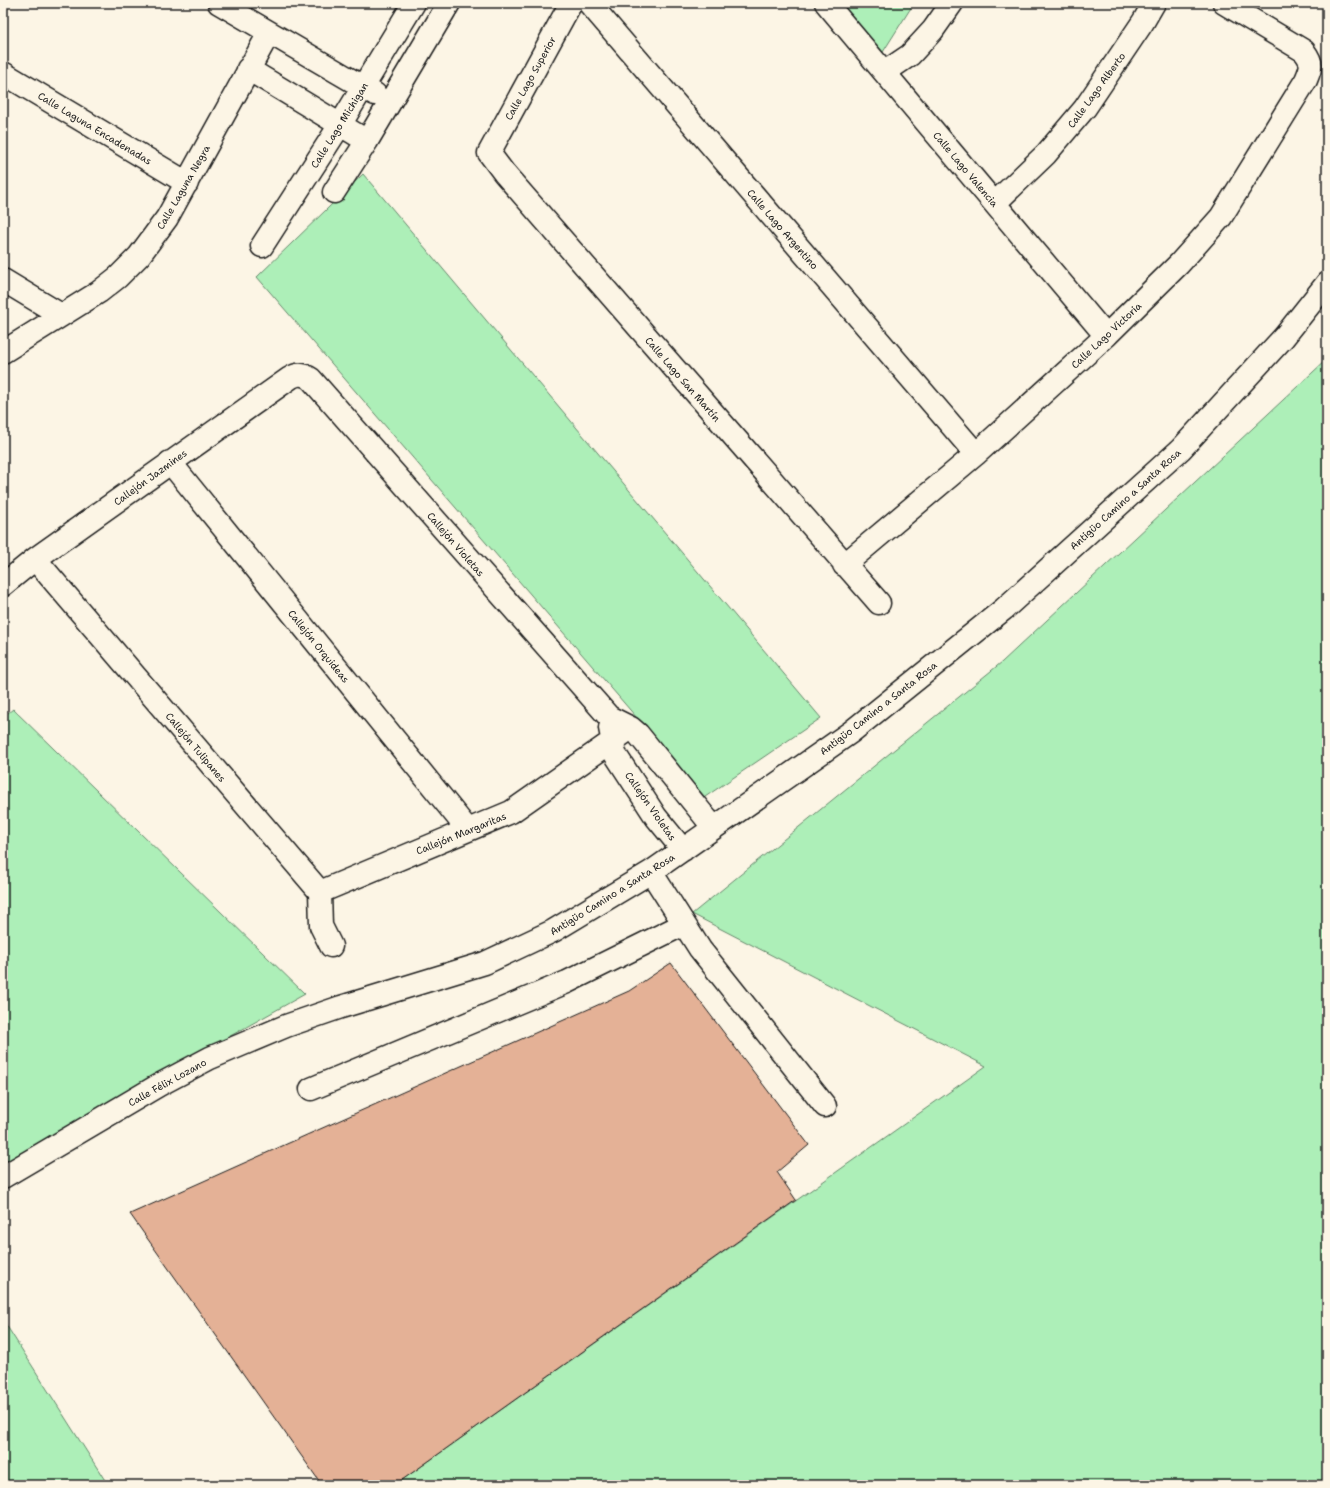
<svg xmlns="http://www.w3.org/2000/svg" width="1330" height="1488" font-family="'Shantell Sans',sans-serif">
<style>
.green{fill:#adefb8;stroke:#64866a}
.building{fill:#e4b196;stroke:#1c1c1c}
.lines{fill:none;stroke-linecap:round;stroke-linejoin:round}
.minor-casing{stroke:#1c1c1c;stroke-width:25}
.minor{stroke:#fcf5e5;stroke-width:22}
.labels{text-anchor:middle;stroke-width:3.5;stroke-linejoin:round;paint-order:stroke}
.street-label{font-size:10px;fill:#1c1c1c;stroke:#fcf5e5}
</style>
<rect width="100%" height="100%" fill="#fcf5e5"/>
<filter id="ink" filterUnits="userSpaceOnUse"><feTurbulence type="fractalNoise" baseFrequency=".025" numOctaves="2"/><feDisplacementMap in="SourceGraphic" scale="8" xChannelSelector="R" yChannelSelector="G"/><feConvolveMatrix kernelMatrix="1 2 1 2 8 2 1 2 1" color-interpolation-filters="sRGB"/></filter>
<g filter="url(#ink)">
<!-- green -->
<path class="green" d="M839,3H914L883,52Z
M363,174L821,718L705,797L257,277Z
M1327,359V1485H395L986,1066L692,914L1002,662Z
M13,709L305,994L209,1048L3,1170V717Z
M3,1320L108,1485H3Z"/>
<!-- building -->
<path class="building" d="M671,963L809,1145L777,1172L796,1200L395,1485H322L130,1214L629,991Z"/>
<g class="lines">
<defs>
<path id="minor" d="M219,3L375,94
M571,3L489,153L504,173L879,603
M589,3L976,454
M826,3L1106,336
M248,69L367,141
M885,72L910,55L933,30L952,3
M3,73L187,183
M334,192L367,141L449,3
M995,203L1046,154L1085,108L1143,22L1154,3
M262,246L340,125L414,3
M3,280L61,315
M3,352L99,292L118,277L139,256L167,218L269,33
M170,462L468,830
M35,559L320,892L321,926L331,946
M844,565L976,454L1106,336L1179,264L1221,217L1306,80C1312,66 1313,63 1304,51L1224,3
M3,585L35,559L290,378C298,373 304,374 311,379L609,717L631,728L638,734L714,828
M610,728L615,754L656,817L683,850
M651,872L700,949L825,1106
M320,892L511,812L631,728
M311,1089L567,982L684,924
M3,1177L159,1085L210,1058L286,1026L341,1007L485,963L553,931L651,872L851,732L1004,609L1181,449L1284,337L1327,283"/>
</defs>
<!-- minor casing -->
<use href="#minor" class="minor-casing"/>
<!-- minor -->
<use href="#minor" class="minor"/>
</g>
</g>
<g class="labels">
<!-- street labels -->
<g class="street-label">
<text transform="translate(530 78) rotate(-61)" y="4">Calle Lago Superior</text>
<text transform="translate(1096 90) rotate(-54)" y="4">Calle Lago Alberto</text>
<text transform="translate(339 125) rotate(-58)" y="4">Calle Lago Michigan</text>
<text transform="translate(95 128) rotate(31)" y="4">Calle Laguna Encadenadas</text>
<text transform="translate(966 169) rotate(50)" y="4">Calle Lago Valencia</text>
<text transform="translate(183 187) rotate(-60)" y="4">Calle Laguna Negra</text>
<text transform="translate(783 229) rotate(49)" y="4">Calle Lago Argentino</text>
<text transform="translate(1106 335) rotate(-43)" y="4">Calle Lago Victoria</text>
<text transform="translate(683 379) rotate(49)" y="4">Calle Lago San Martín</text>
<text transform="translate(150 477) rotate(-36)" y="4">Callejón Jazmines</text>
<text transform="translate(1125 499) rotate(-42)" y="4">Antigüo Camino a Santa Rosa</text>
<text transform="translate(456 544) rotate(49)" y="4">Callejón Violetas</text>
<text transform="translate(319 646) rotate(51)" y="4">Callejón Orquideas</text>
<text transform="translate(878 708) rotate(-38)" y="4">Antigüo Camino a Santa Rosa</text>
<text transform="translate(196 747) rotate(50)" y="4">Callejón Tulipanes</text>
<text transform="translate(651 806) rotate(55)" y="4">Callejón Violetas</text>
<text transform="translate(461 833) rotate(-22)" y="4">Callejón Margaritas</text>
<text transform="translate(612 894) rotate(-32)" y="4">Antigüo Camino a Santa Rosa</text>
<text transform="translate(167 1082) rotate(-29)" y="4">Calle Félix Lozano</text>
</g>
</g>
<!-- margin -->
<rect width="1330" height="1488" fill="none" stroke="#fcf5e5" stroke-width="16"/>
<rect x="8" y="8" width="1314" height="1472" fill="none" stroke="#1c1c1c" stroke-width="1.5" filter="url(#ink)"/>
</svg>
